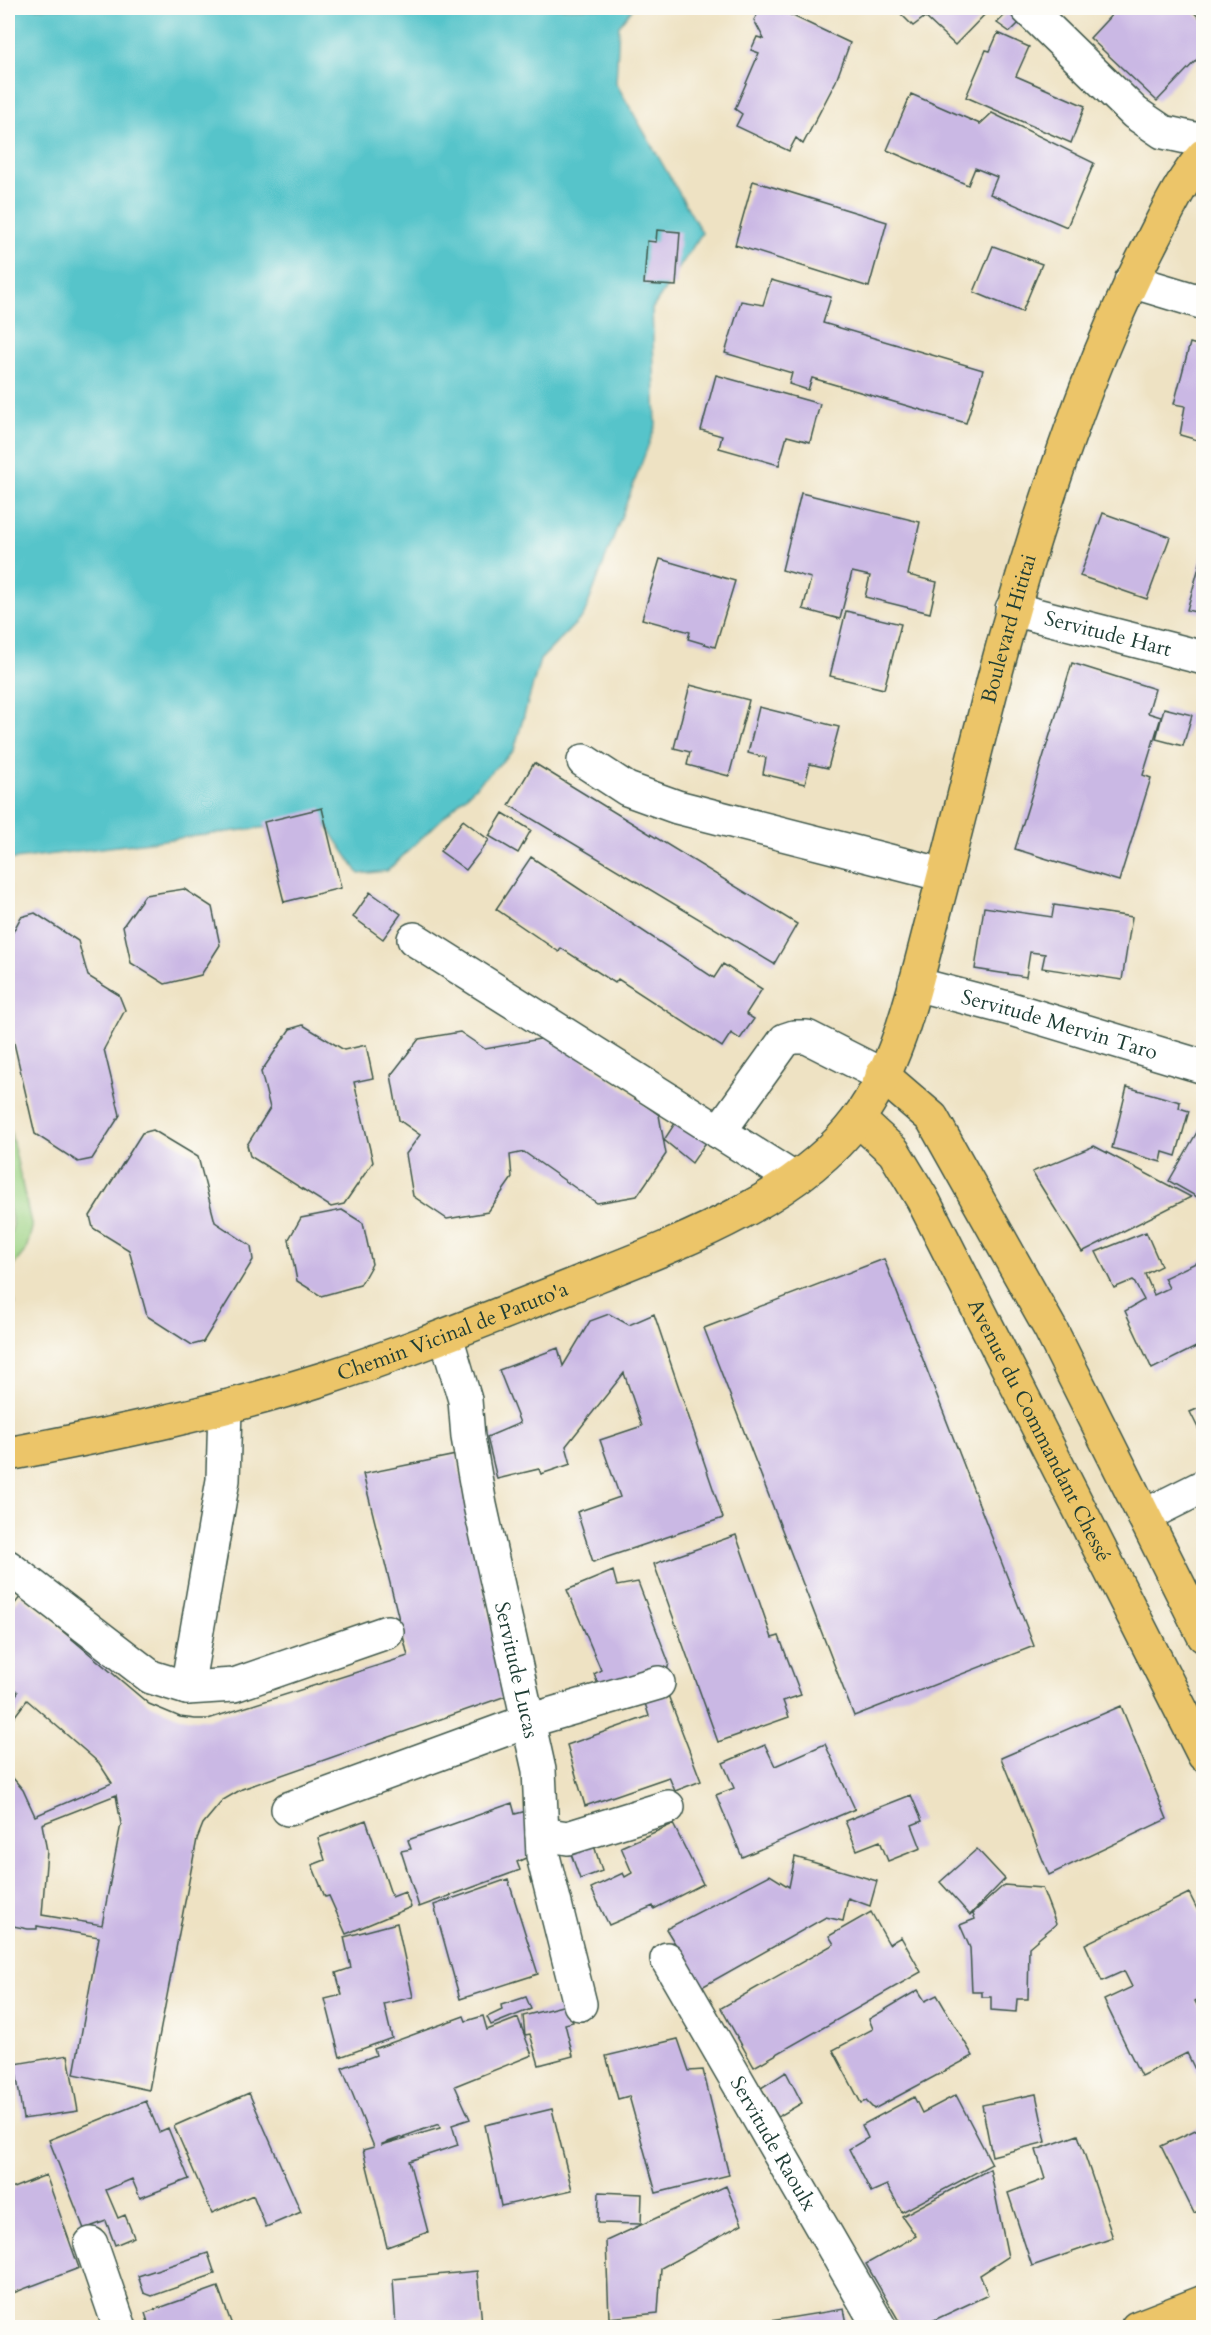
<svg xmlns="http://www.w3.org/2000/svg" width="1211" height="2335" font-family="Cardo,serif">
<style>
.green{fill:#9cd283;stroke:#5e885c;stroke-width:1.5}
.water{fill:#56c4ca;stroke:#3a807f;stroke-width:1.5}
.building{fill:#cab8e4;fill-rule:evenodd}
.lines{fill:none;stroke-linecap:round;stroke-linejoin:round}
.minor-casing{stroke:#3e5649;stroke-width:36}
.major-casing{stroke:#3e5649;stroke-width:36}
.minor{stroke:#fff;stroke-width:33}
.major{stroke:#ecc569;stroke-width:33}
.labels{text-anchor:middle;stroke-width:6;stroke-linejoin:round;paint-order:stroke}
.street-label{font-size:21px;fill:#1f3d34;stroke:#fdfcf7}
</style>
<rect width="100%" height="100%" fill="#fdfcf7"/>
<filter id="ink" filterUnits="userSpaceOnUse"><feTurbulence type="fractalNoise" baseFrequency=".0167" numOctaves="2"/><feDisplacementMap in="SourceGraphic" scale="12" xChannelSelector="R" yChannelSelector="G"/><feConvolveMatrix kernelMatrix="1 2 1 2 8 2 1 2 1" color-interpolation-filters="sRGB"/></filter>
<filter id="wash" filterUnits="userSpaceOnUse"><feTurbulence type="fractalNoise" baseFrequency=".008" numOctaves="4" result="noise"/><feDisplacementMap in="SourceGraphic" scale="24" xChannelSelector="R" yChannelSelector="G"/><feGaussianBlur stdDeviation="1.35" result="paint"/><feColorMatrix in="noise" values="0 0 0 0 0 0 0 0 0 0 0 0 0 0 0 0 0 1.4 0 .05"/><feComposite in="paint" operator="in"/></filter>
<g filter="url(#wash)">
<rect width="100%" height="100%" fill="#eee2c3"/>
<!-- green -->
<path class="green" d="M8,1121L32,1228L26,1250L13,1266L9,1276L15,1304L8,1305V1243L13,1225L8,1201Z"/>
<!-- water -->
<path class="water" d="M8,8H633L619,25L616,83L702,233L652,309L656,425L584,615L540,660L514,750L387,871L359,874L323,820L8,860Z"/>
<g id="blocks">
<!-- building -->
<path class="building" d="M761,8H776L850,43L836,81L803,144L796,138L789,151L736,126L742,114L735,109L759,53L751,50L757,37L764,39L754,20Z
M895,8H991L955,45L925,17L913,26Z
M1118,8H1189L1204,22V52L1157,101L1090,38Z
M1008,12L1020,22L1010,32L997,23Z
M998,33L1029,47L1016,76L1085,106L1071,143L966,97L986,50L990,51Z
M911,94L980,124L992,113L1094,163L1067,227L990,194L997,177L975,168L968,185L887,150Z
M753,181L887,222L869,287L735,245Z
M657,230L680,232L676,286L644,284L647,241L656,242Z
M993,246L1042,264L1022,312L974,292Z
M771,280L831,297L823,323L983,370L966,423L812,378L808,390L789,384L792,373L725,353L741,301L763,305Z
M1190,343L1204,347V442L1180,435L1185,406L1174,404Z
M716,375L820,404L810,442L787,436L779,465L719,448L722,436L701,430Z
M801,493L920,522L908,575L937,582L930,613L865,597L870,576L852,572L840,619L803,609L811,578L782,570Z
M1103,513L1170,537L1147,599L1080,576Z
M1204,549V614L1187,610Z
M660,559L735,581L715,647L688,639L690,632L642,619Z
M846,611L901,624L884,689L830,676Z
M1072,663L1155,689L1148,713L1161,717L1143,775L1151,778L1119,881L1015,849Z
M690,685L749,700L729,776L687,765L690,752L674,748Z
M759,707L839,727L828,768L810,764L805,784L763,774L766,758L748,753Z
M1164,708L1192,715L1183,746L1156,739Z
M534,763L797,924L774,964L509,805Z
M322,808L341,888L284,902L264,822Z
M503,813L531,830L518,853L489,836Z
M463,820L489,840L466,870L440,851Z
M531,857L714,978L723,964L762,989L746,1014L754,1019L740,1039L731,1033L722,1047L618,979L615,983L561,948L559,952L496,909Z
M184,889L212,907L220,945L201,975L165,984L131,963L123,926L145,895Z
M370,892L401,914L383,939L353,917Z
M1054,905L1132,917L1122,980L1042,968L1045,954L1030,952L1026,977L975,969L984,907L1052,917Z
M35,913L78,941L88,976L119,995L125,1010L104,1049L120,1115L92,1159L78,1162L35,1134L8,1017V941L21,917Z
M303,1025L344,1050L366,1045L373,1078L354,1082L373,1162L344,1204L331,1207L250,1156L247,1145L270,1108L261,1072L290,1029Z
M460,1032L485,1049L551,1037L659,1115L666,1154L637,1196L597,1203L524,1152L510,1155L512,1178L488,1212L447,1219L413,1196L406,1154L420,1135L399,1120L391,1075L419,1039Z
M1127,1087L1180,1102L1179,1108L1189,1111L1176,1156L1163,1152L1161,1162L1112,1148Z
M679,1117L709,1138L692,1163L664,1140Z
M1204,1120V1201L1169,1181Z
M153,1130L198,1157L215,1222L251,1246L253,1260L203,1342L192,1345L147,1316L129,1250L93,1228L90,1216L142,1133Z
M1094,1146L1191,1197L1082,1252L1032,1172Z
M342,1210L363,1223L372,1264L360,1285L321,1296L297,1281L289,1239L301,1218Z
M1146,1232L1161,1266L1145,1274L1154,1295L1169,1288L1164,1278L1204,1259V1343L1152,1369L1125,1311L1144,1300L1133,1280L1114,1288L1096,1252Z
M884,1259L1034,1646L854,1716L704,1328Z
M609,1314L629,1325L654,1314L723,1518L593,1562L577,1512L620,1497L600,1440L642,1426L624,1373L566,1446L571,1464L541,1474L539,1469L497,1479L487,1437L520,1423L499,1370L558,1348L563,1366L590,1321Z
M1204,1406V1440L1190,1412Z
M456,1455L506,1696L242,1789L223,1800L203,1824L197,1839L149,2090L74,2074L99,1937L37,1926V1929H28L8,1925V1772L23,1790L35,1816L112,1783L99,1763L27,1700L8,1725V1706L18,1692L8,1683V1612L21,1596L149,1704L180,1717L195,1719H208L408,1656L363,1474ZM116,1795L121,1824L102,1925L42,1915L47,1851L42,1824Z
M736,1535L772,1638L779,1636L801,1695L783,1701L789,1717L718,1742L654,1564Z
M613,1571L617,1586L638,1582L669,1663L667,1671L602,1694L594,1674L601,1670L567,1590Z
M668,1695L701,1781L675,1791L669,1777L585,1806L567,1745L649,1716L644,1700Z
M1121,1706L1167,1819L1049,1875L1001,1758Z
M825,1744L855,1809L742,1857L716,1795L734,1788L723,1763L765,1745L775,1766Z
M911,1795L922,1821L912,1825L921,1848L888,1861L880,1841L857,1850L845,1821Z
M512,1803L515,1814L534,1809L537,1853L517,1862L520,1870L419,1907L401,1851L411,1849L408,1840Z
M366,1820L392,1897L405,1892L411,1907L346,1934L329,1896L325,1897L312,1865L325,1860L318,1838Z
M673,1824L703,1884L654,1909L653,1906L609,1925L591,1888L623,1873L625,1877L632,1873L621,1847Z
M593,1842L602,1871L580,1879L570,1851Z
M977,1849L1005,1879L970,1915L940,1882Z
M795,1857L877,1881L870,1906L848,1898L843,1921L826,1917L702,1987L666,1929L770,1875L789,1887Z
M508,1879L538,1974L460,1999L434,1905Z
M1004,1885L1042,1888L1056,1924L1029,1947L1028,1999H1017L1016,2012L991,2010V1997H982V1992H972L970,1948L960,1925L975,1919L973,1913Z
M1189,1893L1204,1923V1996L1195,2001L1204,2018V2088L1187,2053L1141,2076L1104,2000L1132,1987L1124,1971L1102,1981L1085,1944Z
M871,1912L889,1944L901,1937L921,1972L754,2067L721,2008L834,1944L829,1936Z
M397,1923L413,1997L384,2004L392,2038L340,2057L325,1999L342,1995L336,1973L351,1968L344,1937Z
M918,1990L925,2001L937,1995L973,2056L874,2109L866,2101L861,2103L833,2050L873,2029L869,2019Z
M526,1997L531,2009L491,2025L487,2017L502,2010L501,2005Z
M570,2004L573,2022L565,2024L573,2056L539,2065L530,2034L525,2035L523,2016Z
M8,2011L16,2059L8,2061Z
M464,2016L466,2021L483,2016L487,2030L518,2018L532,2055L455,2086L470,2119L452,2125L458,2145L409,2161L428,2232L387,2247L363,2150L374,2147L342,2068L376,2055L374,2049ZM439,2124L440,2128L382,2145V2144Z
M678,2039L689,2071L703,2070L729,2175L656,2193L629,2096L618,2099L606,2056Z
M68,2055L78,2111L23,2119L15,2064Z
M786,2072L802,2103L778,2117L761,2088Z
M249,2093L301,2212L266,2227L253,2195L212,2213L174,2126Z
M1036,2094L1046,2142L992,2156L982,2105Z
M956,2095L992,2164L902,2212L887,2185L871,2192L849,2149L868,2138L862,2125L914,2097L922,2113Z
M146,2101L159,2132L168,2128L189,2179L140,2198L132,2179L106,2190L118,2218L125,2215L134,2237L115,2245L106,2221L84,2229L49,2140Z
M552,2109L572,2190L501,2206L485,2125Z
M1204,2126V2167L1199,2169L1204,2179V2208L1194,2213L1161,2146Z
M1078,2135L1113,2238L1032,2266L1008,2193L1045,2179L1036,2150Z
M990,2169L1008,2257L980,2275L988,2295L917,2328H903L866,2264L916,2236L902,2216Z
M46,2175L79,2268L8,2295V2190Z
M726,2186L742,2224L661,2268L658,2313L609,2318L606,2241Z
M599,2192L642,2194L641,2224L598,2223Z
M208,2253L215,2274L152,2296L144,2293L138,2276Z
M477,2271L482,2324L396,2328L393,2279Z
M218,2287L233,2328H150L145,2313Z
M844,2309L848,2328H753L752,2324Z"/>
</g>
</g>
<g filter="url(#ink)">
<use href="#blocks" fill-opacity="0" stroke="#3e5649" stroke-width="1.5"/>
<g class="lines">
<defs>
<g id="minor">
<path d="M1027,8L1135,113L1163,132L1204,141"/>
<path d="M1131,281L1204,303"/>
<path id="s1" d="M1012,609L1204,658"/>
<path d="M584,761L627,789L677,807L944,875"/>
<path d="M414,939L794,1179"/>
<path id="s2" d="M915,984L1011,1009L1204,1067"/>
<path d="M719,1132L785,1040L794,1037H807L882,1075"/>
<path id="s3" d="M446,1336L465,1400L468,1437L480,1505L539,1770L543,1856L580,2004"/>
<path d="M1144,1516L1204,1486"/>
<path d="M8,1567L151,1677L187,1688L234,1685L387,1632"/>
<path d="M187,1688L223,1480L225,1407"/>
<path d="M288,1809L528,1721L658,1683"/>
<path d="M542,1834L568,1838L668,1807"/>
<path id="s4" d="M667,1959L880,2328"/>
<path d="M91,2244L120,2328"/>
</g>
<g id="major">
<path d="M882,1075L932,1118L1051,1330L1204,1636"/>
<path id="s5" d="M858,1119L894,1152L923,1200L1204,1755"/>
<path id="s6" d="M8,1454C114,1434 219,1412 323,1379C407,1352 489,1318 571,1286C665,1248 793,1205 857,1120C901,1061 916,980 935,910C968,786 995,662 1034,540C1067,437 1103,335 1153,239C1168,210 1182,179 1204,155"/>
<path d="M1137,2328L1204,2302"/>
</g>
</defs>
<!-- minor casing -->
<use href="#minor" class="minor-casing"/>
<!-- major casing -->
<use href="#major" class="major-casing"/>
<!-- minor -->
<use href="#minor" class="minor"/>
<!-- major -->
<use href="#major" class="major"/>
</g>
</g>
<g class="labels">
<!-- street labels -->
<g class="street-label">
<text dy="7" stroke="none"><textPath href="#s6" startOffset="1440">Boulevard Hititai</textPath></text>
<text dy="7" stroke="none"><textPath href="#s1" startOffset="99">Servitude Hart</textPath></text>
<text dy="7" stroke="none"><textPath href="#s2" startOffset="150">Servitude Mervin Taro</textPath></text>
<text dy="7" stroke="none"><textPath href="#s6" startOffset="462">Chemin Vicinal de Patuto'a</textPath></text>
<text dy="7" stroke="none"><textPath href="#s5" startOffset="363">Avenue du Commandant Chessé</textPath></text>
<text dy="7" stroke="none"><textPath href="#s3" startOffset="342">Servitude Lucas</textPath></text>
<text dy="7" stroke="none"><textPath href="#s4" startOffset="213">Servitude Raoulx</textPath></text>
</g>
</g>
<!-- margin -->
<rect width="1211" height="2335" fill="none" stroke="#fdfcf7" stroke-width="30"/>
</svg>
